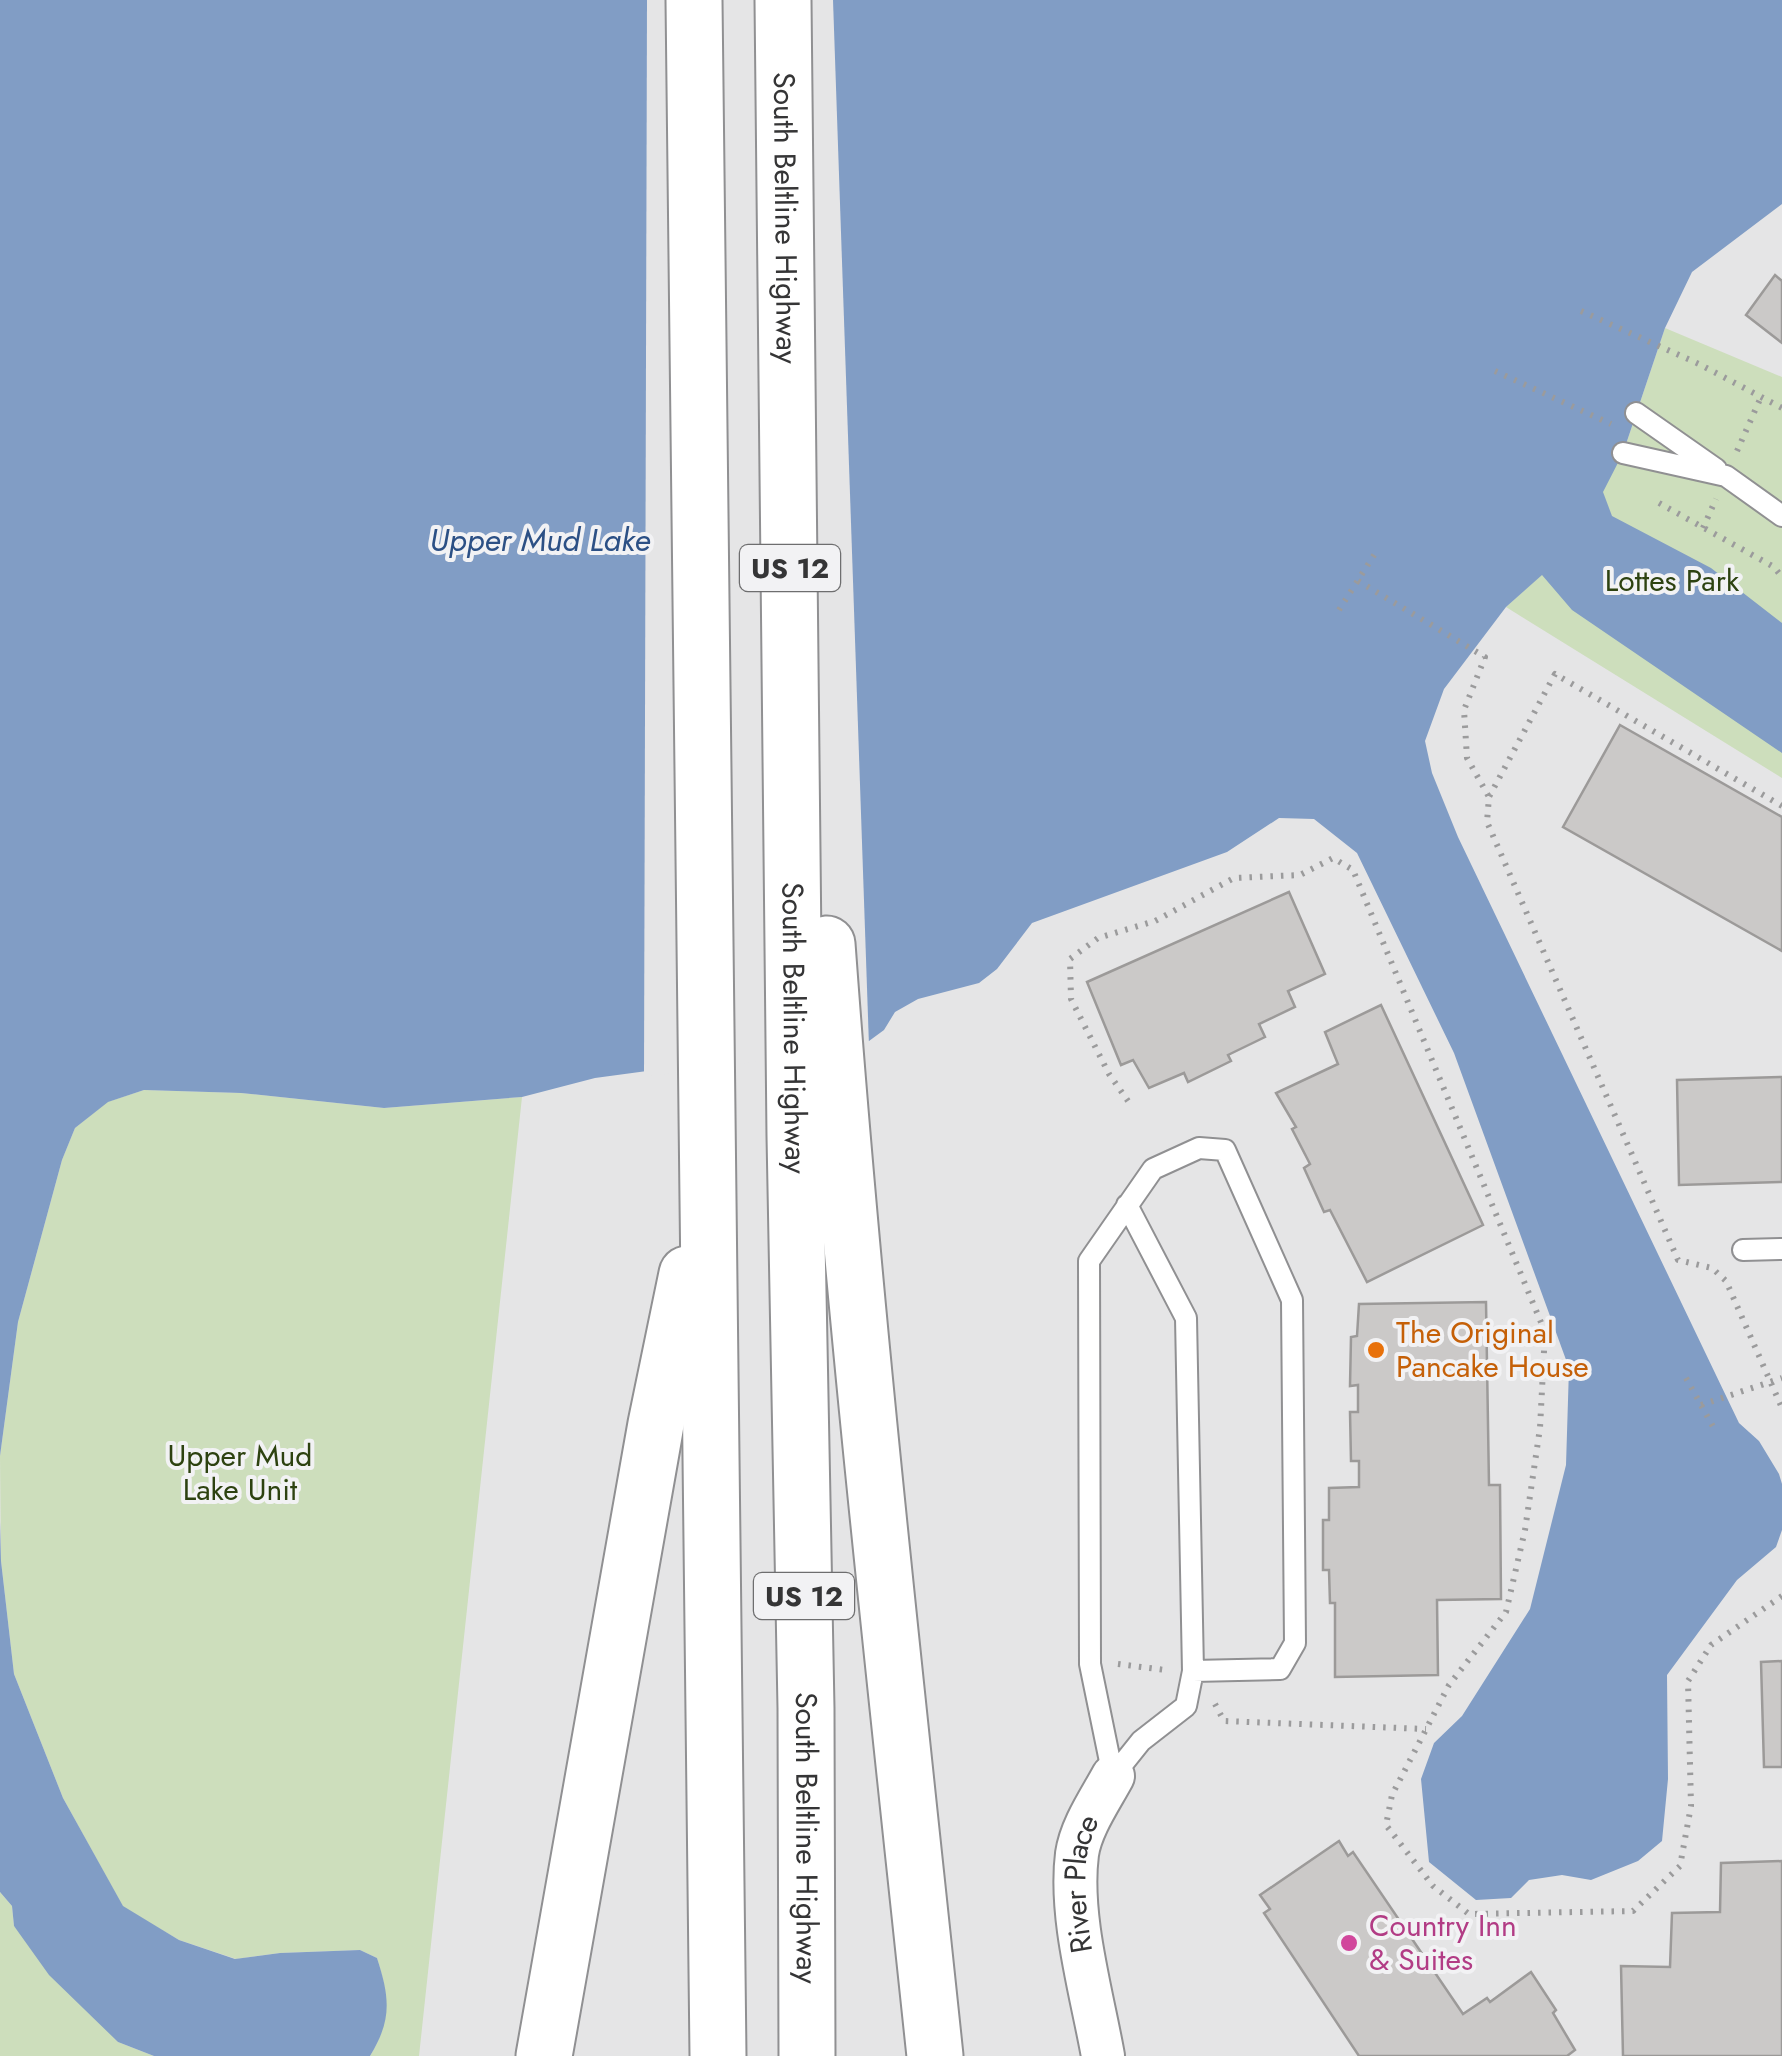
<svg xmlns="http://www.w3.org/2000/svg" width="1782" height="2056" font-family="Jost,sans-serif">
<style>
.green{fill:#cddebc}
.water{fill:#819dc5}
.pier{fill:#e5e5e6}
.building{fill:#cbc9c8;stroke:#9c9a99;stroke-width:2.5}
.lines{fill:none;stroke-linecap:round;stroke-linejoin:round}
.lane-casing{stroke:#909092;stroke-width:24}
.street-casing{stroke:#909092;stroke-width:46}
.highway-casing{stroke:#909092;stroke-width:59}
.path{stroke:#9b9b9c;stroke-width:6;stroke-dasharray:2.5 8;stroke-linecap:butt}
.lane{stroke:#fff;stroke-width:20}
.street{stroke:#fff;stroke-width:42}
.highway{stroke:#fff;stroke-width:55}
.food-dot{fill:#e8710a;stroke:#f2f2f4;stroke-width:4}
.hotel-dot{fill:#d1479c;stroke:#f2f2f4;stroke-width:4}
.labels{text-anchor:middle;stroke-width:8;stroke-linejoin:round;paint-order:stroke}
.shield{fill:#f2f2f4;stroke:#6e6e6f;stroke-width:2.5}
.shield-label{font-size:28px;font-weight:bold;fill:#353536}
.street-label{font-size:30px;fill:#353536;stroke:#f2f2f4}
.park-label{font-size:30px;fill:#2d4210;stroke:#f2f2f4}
.food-label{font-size:30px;fill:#c56008;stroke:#f2f2f4;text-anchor:start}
.hotel-label{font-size:30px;fill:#b23c85;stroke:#f2f2f4;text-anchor:start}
.water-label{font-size:32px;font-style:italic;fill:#2c5085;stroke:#f2f2f4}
</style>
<rect width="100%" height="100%" fill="#e5e5e6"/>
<!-- green -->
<path class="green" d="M1665,328L1782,377V778L1506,607L1542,574L1623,453Z
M144,1090L241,1093L384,1108L522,1097L419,2056H370C391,2021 389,1996 377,1958L360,1950L280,1953L236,1959L179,1940L123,1907L63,1798L14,1674L1,1561L0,1456L18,1322L62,1160L75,1128L107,1102Z
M0,1892L12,1906L14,1926L118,2042L154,2056H0Z"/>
<!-- water -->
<path class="water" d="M0,0H1782V204L1692,272L1665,328L1623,453L1603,492L1612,516L1711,568L1782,623V753L1572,610L1542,575L1506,607L1444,689L1425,741L1432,773L1458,837L1739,1423L1759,1441L1779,1474L1782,1484V1530L1776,1547L1737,1580L1667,1675L1668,1779L1662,1841L1638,1861L1591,1880L1562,1875L1529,1880L1511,1898L1476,1900L1429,1862L1421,1779L1434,1743L1462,1716L1530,1609L1566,1465L1569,1368L1454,1053L1357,853L1314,819L1279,818L1227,852L1032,923L997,969L979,983L918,999L895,1012L884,1030L869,1041L595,1078L522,1097L384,1108L241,1093L144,1090L108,1102L75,1128L62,1160L18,1322L0,1456Z
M0,1521L1,1561L14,1674L63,1798L123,1906L179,1940L235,1959L280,1953L360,1950L377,1958C390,1998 392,2020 370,2056H154L118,2042L49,1975L14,1926L12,1906L0,1892Z"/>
<!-- pier -->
<path class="pier" d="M647,0H833L869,1046L644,1077Z"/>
<!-- building -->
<path class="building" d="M1775,275L1782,281V343L1746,315Z
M1620,725L1782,817V951L1563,827Z
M1289,892L1325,974L1288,991L1295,1007L1259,1024L1265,1037L1228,1055L1231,1061L1188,1082L1184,1073L1149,1088L1133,1060L1121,1065L1087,982Z
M1381,1005L1483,1225L1367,1282L1330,1210L1324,1212L1304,1168L1310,1164L1292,1129L1296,1127L1276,1093L1338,1064L1325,1032Z
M1782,1077V1182L1679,1185L1677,1080Z
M1486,1302L1489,1485H1500L1501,1599L1437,1600L1438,1675L1335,1677V1603H1330L1329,1570H1323V1520H1329V1488L1359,1487V1461H1351L1350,1412H1358V1385L1350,1386L1351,1337L1357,1336L1359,1304Z
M1782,1661V1767H1764L1761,1662Z
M1339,1841L1348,1856L1353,1852L1463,2014L1487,1998L1490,2002L1531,1972L1556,2010L1553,2013L1575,2050L1567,2056H1359L1264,1913L1270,1909L1260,1895Z
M1782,1861V2056H1623L1621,1966L1670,1967L1672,1913L1720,1912L1721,1863Z"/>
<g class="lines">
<defs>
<path id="lane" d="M1636,413L1716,469
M1623,453L1726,476L1782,516
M1743,1250L1782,1249
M1113,1776L1090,1664L1089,1261L1153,1169L1199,1148L1225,1150L1292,1300L1295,1643L1280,1669L1193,1671
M1113,1776L1141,1741L1186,1706L1193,1671L1186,1318L1127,1205"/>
<g id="street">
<path id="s1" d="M1103,2056C1092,1994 1069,1917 1077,1854C1081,1827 1100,1800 1113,1776"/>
</g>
<g id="highway">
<path d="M694,0L718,2056"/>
<path id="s2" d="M783,0L795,1136L806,1708L807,2056"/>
<path d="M827,944C854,1316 896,1686 935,2056"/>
<path d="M544,2056L656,1424L687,1274"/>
</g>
</defs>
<!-- lane casing -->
<use href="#lane" class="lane-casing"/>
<!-- street casing -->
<use href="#street" class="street-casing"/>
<!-- highway casing -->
<use href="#highway" class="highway-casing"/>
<!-- path -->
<path class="path" d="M1581,311L1699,364L1782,408
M1495,371L1611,424
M1737,451L1761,397
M1659,503L1774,567L1782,577
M1703,528L1716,499
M1358,581L1485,657L1464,710L1467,758L1489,797
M1339,610L1376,552
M1782,806L1555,674L1489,797L1487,822L1678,1260L1712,1268L1726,1281L1782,1408
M1128,1101L1109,1074L1071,999L1070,959L1098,938L1155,921L1234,878L1300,875L1333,858L1353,870L1545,1332L1540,1428L1525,1530L1506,1612L1449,1685L1392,1795L1386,1825L1433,1886L1469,1914L1633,1911L1680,1866L1691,1806L1688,1681L1711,1645L1782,1596
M1686,1378L1716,1432
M1701,1405L1782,1378
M1118,1664L1165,1670
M1215,1704L1224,1721L1426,1729"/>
<!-- lane -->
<use href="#lane" class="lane"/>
<!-- street -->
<use href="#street" class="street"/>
<!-- highway -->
<use href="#highway" class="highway"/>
</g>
<!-- markers -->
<circle class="food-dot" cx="1376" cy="1350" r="10"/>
<circle class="hotel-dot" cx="1349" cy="1943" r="10"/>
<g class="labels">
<!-- shield labels -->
<g class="shield">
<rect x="740" y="545" width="100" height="46" rx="8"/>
<rect x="754" y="1573" width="100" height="46" rx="8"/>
</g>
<g class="shield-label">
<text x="790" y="578">US 12</text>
<text x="804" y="1606">US 12</text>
</g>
<!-- street labels -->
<g class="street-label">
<text dy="10" stroke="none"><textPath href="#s2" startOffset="218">South Beltline Highway</textPath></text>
<text dy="10" stroke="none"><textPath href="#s2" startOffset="1028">South Beltline Highway</textPath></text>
<text dy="10" stroke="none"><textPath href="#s2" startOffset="1838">South Beltline Highway</textPath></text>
<text dy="10" stroke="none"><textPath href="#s1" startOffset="175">River Place</textPath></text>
</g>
<!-- park labels -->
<g class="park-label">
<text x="1672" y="591">Lottes Park</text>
<text x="240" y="1466">Upper Mud<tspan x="240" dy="34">Lake Unit</tspan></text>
</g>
<!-- food labels -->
<g class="food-label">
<text x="1396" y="1343">The Original<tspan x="1396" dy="34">Pancake House</tspan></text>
</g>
<!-- hotel labels -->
<g class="hotel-label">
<text x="1369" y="1936">Country Inn<tspan x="1369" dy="34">&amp; Suites</tspan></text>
</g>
<!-- water labels -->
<g class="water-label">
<text x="540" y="551">Upper Mud Lake</text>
</g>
</g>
</svg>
